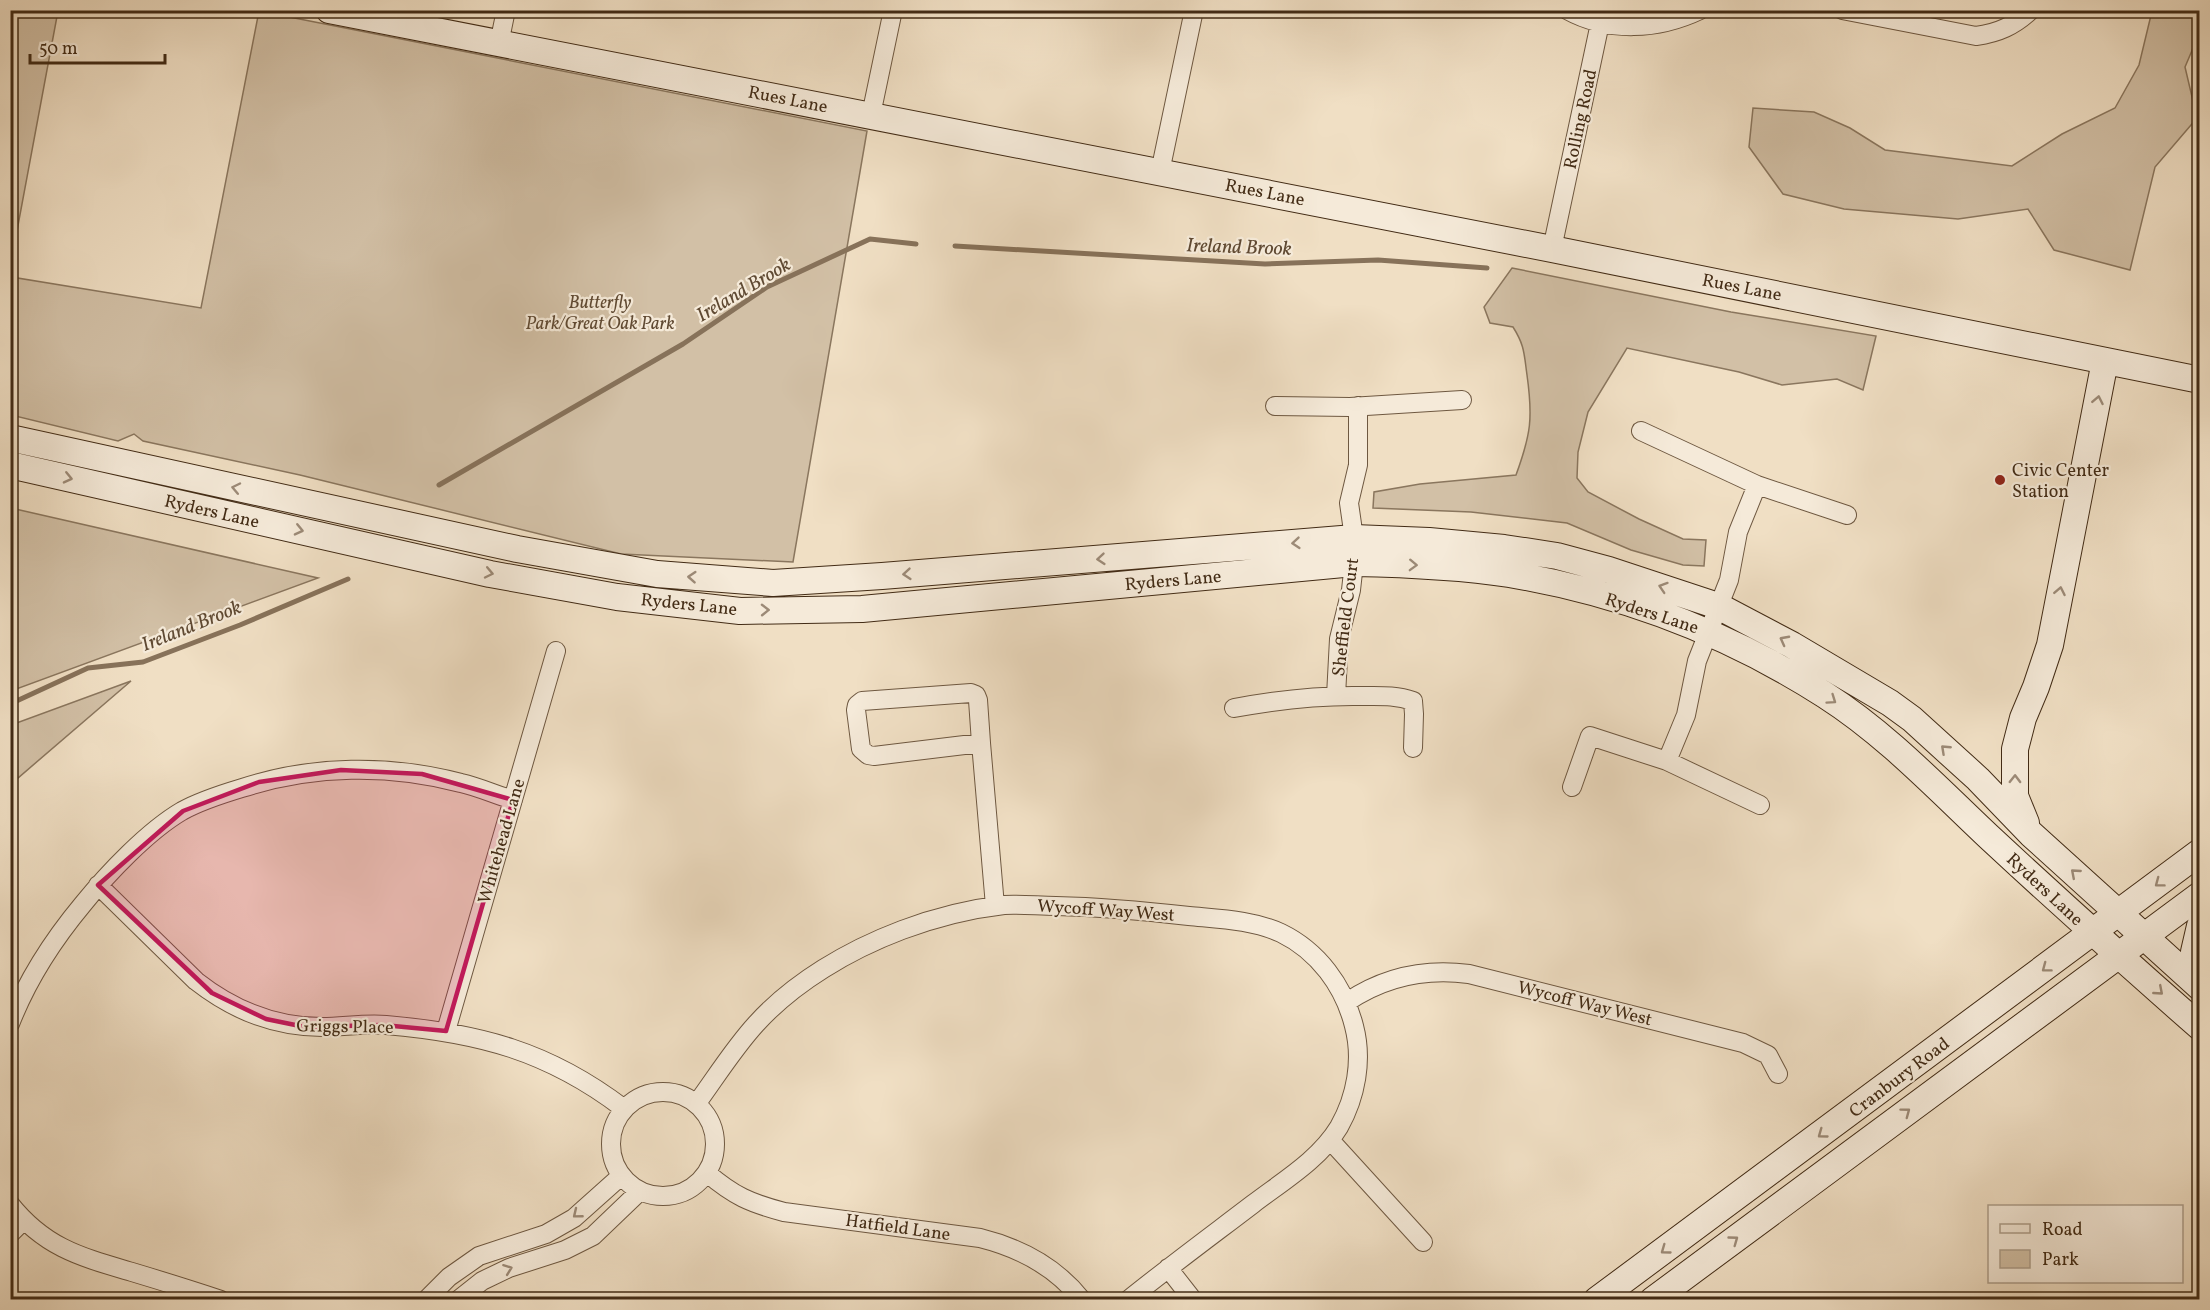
<svg xmlns="http://www.w3.org/2000/svg" width="2210" height="1310" font-family="Vollkorn,serif">
<style>
.green{fill:#d2c0a6;stroke:#8a765e;stroke-width:1.5}
.lines{fill:none;stroke-linecap:round;stroke-linejoin:round}
.stream{stroke:#87725a;stroke-width:5}
.street-casing{stroke:#6e5841;stroke-width:20}
.secondary-casing{stroke:#422b15;stroke-width:28}
.street{stroke:#f5ead9;stroke-width:18}
.secondary{stroke:#f5ead9;stroke-width:26}
.oneway{stroke:#9c8a77}
.marked{fill:#c2185b;fill-opacity:0.2;stroke:#c2185b;stroke-width:4.5;stroke-linejoin:round}
.poi-dot{fill:#8f2418;stroke:#f5ead9;stroke-width:2}
.labels{text-anchor:middle;stroke-width:4.5;stroke-linejoin:round;paint-order:stroke}
.street-label{font-size:18px;fill:#422b15;stroke:#f5ead9}
.park-label{font-size:18px;font-style:italic;fill:#5f4932;stroke:#f5ead9}
.poi-label{font-size:18px;fill:#422b15;stroke:#f5ead9;text-anchor:start}
.water-label{font-size:20px;font-style:italic;fill:#5f4932;stroke:#f5ead9}
</style>
<rect width="100%" height="100%" fill="#f0dfc4"/>
<filter id="stains"><feTurbulence type="fractalNoise" baseFrequency=".00333" numOctaves="4"/><feColorMatrix values="0 0 0 0 .2 0 0 0 0 .09 0 0 0 0 .02 0 0 0 .5 -.17"/></filter>
<radialGradient id="worn" r=".72"><stop offset=".6" stop-color="#630" stop-opacity="0"/><stop offset="1" stop-color="#630" stop-opacity=".3"/></radialGradient>
<!-- green -->
<path class="green" d="M11,10L58,11L11,263L10,11Z
M259,11L867,131L793,562L621,554L300,475L143,441L134,434L118,441L11,415V277L201,308Z
M2152,11H2199V34L2185,67L2197,118L2155,167L2130,270L2054,250L2028,209L1958,219L1844,209L1783,194L1749,147L1753,108L1814,112L1850,128L1885,150L2012,166L2062,134L2115,108L2139,65Z
M1512,268L1731,312L1876,336L1863,390L1837,379L1782,385L1739,372L1627,348L1588,412L1578,452L1577,478L1588,492L1639,519L1683,539L1706,540L1704,566L1683,565L1631,550L1567,523L1471,512L1373,508L1374,492L1420,484L1516,475C1531,434 1533,418 1527,375C1524,354 1525,346 1513,327L1490,323L1484,307Z
M11,508L318,578L11,691Z
M131,681L11,784V725Z"/>
<g class="lines">
<!-- stream -->
<path class="stream" d="M955,246L1265,264L1378,260L1487,268
M439,485L683,344L767,287L870,239L916,244
M10,704L88,668L143,662L240,625L348,579"/>
<defs>
<path id="street" d="M1567,10C1609,33 1658,30 1700,10
M1842,10L1976,36C1998,33 2014,26 2031,10
M499,44L506,10
M871,115L893,10
M1160,172L1194,10
M1552,249L1600,23
M1275,406L1350,407L1462,400
M1641,431L1757,485L1847,515
M971,693L976,695L978,700L981,743L874,756L868,755L861,749L856,710L857,705L862,701Z
M1336,696L1339,639L1351,590L1354,563V538L1349,503L1358,465V406
M1234,708C1277,700 1319,695 1363,696C1380,696 1396,695 1413,701L1414,714L1413,748
M981,743L995,906
M1667,761L1686,715L1697,661L1729,580L1738,532L1757,485
M1572,787L1590,736L1667,761L1760,805
M98,885L196,981C233,1010 275,1027 322,1027C343,1027 365,1023 386,1025C479,1033 548,1051 623,1108
M1347,1002C1384,977 1424,968 1469,974L1743,1043L1768,1055L1778,1074
M10,1024C27,980 53,940 83,904C108,873 148,831 182,811C200,801 222,794 242,788C313,765 389,764 461,783C479,787 496,795 513,800
M446,1031L556,651
M611 1144a52 52 0 1 1 104 0a52 52 0 1 1-104 0Z
M697,1103C716,1077 734,1048 756,1024C794,982 849,950 902,930C934,918 969,909 1004,905C1021,904 1039,906 1056,906C1101,907 1145,911 1189,916C1220,919 1253,920 1281,933C1318,951 1344,986 1354,1026C1363,1060 1356,1097 1339,1127C1319,1160 1283,1181 1253,1204C1211,1236 1169,1267 1128,1300
M1330,1140L1423,1242
M707,1173C734,1196 750,1203 784,1212L980,1238C1020,1248 1056,1267 1082,1300
M10,1204C45,1248 81,1257 132,1272C162,1281 191,1290 221,1300
M10,1234L24,1220
M1168,1268L1193,1300
M426,1300L449,1277L479,1256L546,1234L574,1218L621,1176
M458,1300L482,1281L509,1268L565,1250L593,1236L640,1191"/>
<path id="secondary" d="M329,10L1552,249L2200,380
M10,438L517,549L657,574L773,583L882,576L1354,538L1429,541L1504,548L1557,556L1609,570L1718,606L1792,645L1890,703L1912,719L1978,779L2031,834L2200,987
M10,465L490,574L617,597L740,611L862,609L1354,563C1406,564 1458,566 1509,574C1623,593 1728,633 1825,695C1886,734 1936,787 1988,836C2058,901 2128,964 2200,1027
M2026,823L2015,796V749L2023,718L2036,687L2050,645L2105,361
M2200,926L2194,952L2200,971
M1597,1300L2200,852
M1653,1300L2200,895"/>
</defs>
<!-- street casing -->
<use href="#street" class="street-casing"/>
<!-- secondary casing -->
<use href="#secondary" class="secondary-casing"/>
<!-- street -->
<use href="#street" class="street"/>
<!-- secondary -->
<use href="#secondary" class="secondary"/>
</g>
<!-- one-way arrows -->
<defs><path id="oneway-chevron" d="M-2-3.5L2.5 0L-2 3.5" fill="none" stroke-width="1.6" stroke-linecap="round" stroke-linejoin="round" transform="scale(1.5)"/></defs>
<g class="oneway">
<use href="#oneway-chevron" transform="translate(2098 400) rotate(-79)"/>
<use href="#oneway-chevron" transform="translate(68 478) rotate(13)"/>
<use href="#oneway-chevron" transform="translate(236 488) rotate(-168)"/>
<use href="#oneway-chevron" transform="translate(299 530) rotate(13)"/>
<use href="#oneway-chevron" transform="translate(1296 543) rotate(175)"/>
<use href="#oneway-chevron" transform="translate(1101 559) rotate(175)"/>
<use href="#oneway-chevron" transform="translate(1413 565) rotate(2)"/>
<use href="#oneway-chevron" transform="translate(489 573) rotate(12)"/>
<use href="#oneway-chevron" transform="translate(907 574) rotate(175)"/>
<use href="#oneway-chevron" transform="translate(692 577) rotate(-176)"/>
<use href="#oneway-chevron" transform="translate(1663 587) rotate(-162)"/>
<use href="#oneway-chevron" transform="translate(2060 591) rotate(-79)"/>
<use href="#oneway-chevron" transform="translate(765 610) rotate(-1)"/>
<use href="#oneway-chevron" transform="translate(1784 640) rotate(-152)"/>
<use href="#oneway-chevron" transform="translate(1832 700) rotate(35)"/>
<use href="#oneway-chevron" transform="translate(1945 749) rotate(-137)"/>
<use href="#oneway-chevron" transform="translate(2015 779) rotate(-89)"/>
<use href="#oneway-chevron" transform="translate(2075 873) rotate(-139)"/>
<use href="#oneway-chevron" transform="translate(2159 883) rotate(143)"/>
<use href="#oneway-chevron" transform="translate(2046 968) rotate(143)"/>
<use href="#oneway-chevron" transform="translate(2159 991) rotate(41)"/>
<use href="#oneway-chevron" transform="translate(1906 1112) rotate(-37)"/>
<use href="#oneway-chevron" transform="translate(1822 1134) rotate(144)"/>
<use href="#oneway-chevron" transform="translate(577 1214) rotate(141)"/>
<use href="#oneway-chevron" transform="translate(1734 1240) rotate(-36)"/>
<use href="#oneway-chevron" transform="translate(1665 1250) rotate(144)"/>
<use href="#oneway-chevron" transform="translate(508 1269) rotate(-21)"/>
</g>
<!-- marked area -->
<path class="marked" d="M341,770L422,774L513,800L446,1031L383,1025L305,1027L266,1019L212,993L98,885L183,811L259,782Z"/>
<!-- markers -->
<circle class="poi-dot" cx="2000" cy="480" r="6"/>
<g class="labels">
<!-- street labels -->
<g class="street-label">
<text transform="translate(788 99) rotate(11)" y="6">Rues Lane</text>
<text transform="translate(1580 119) rotate(-78)" y="6">Rolling Road</text>
<text transform="translate(1265 192) rotate(11)" y="6">Rues Lane</text>
<text transform="translate(1742 287) rotate(11)" y="6">Rues Lane</text>
<text transform="translate(212 511) rotate(13)" y="6">Ryders Lane</text>
<text transform="translate(1173 580) rotate(-5)" y="6">Ryders Lane</text>
<text transform="translate(689 604) rotate(6)" y="6">Ryders Lane</text>
<text transform="translate(1652 613) rotate(18)" y="6">Ryders Lane</text>
<text transform="translate(1345 617) rotate(-83)" y="6">Sheffield Court</text>
<text transform="translate(501 841) rotate(-74)" y="6">Whitehead Lane</text>
<text transform="translate(2045 889) rotate(43)" y="6">Ryders Lane</text>
<text transform="translate(1106 910) rotate(4)" y="6">Wycoff Way West</text>
<text transform="translate(1585 1003) rotate(14)" y="6">Wycoff Way West</text>
<text transform="translate(345 1026) rotate(1)" y="6">Griggs Place</text>
<text transform="translate(1899 1077) rotate(-37)" y="6">Cranbury Road</text>
<text transform="translate(898 1227) rotate(8)" y="6">Hatfield Lane</text>
</g>
<!-- park labels -->
<g class="park-label">
<text x="600" y="308">Butterfly<tspan x="600" dy="21">Park/Great Oak Park</tspan></text>
</g>
<!-- poi labels -->
<g class="poi-label">
<text x="2012" y="476">Civic Center<tspan x="2012" dy="21">Station</tspan></text>
</g>
<!-- water labels -->
<g class="water-label">
<text transform="translate(1239 246) rotate(2)" y="7">Ireland Brook</text>
<text transform="translate(743 289) rotate(-31)" y="7">Ireland Brook</text>
<text transform="translate(191 625) rotate(-22)" y="7">Ireland Brook</text>
</g>
</g>
<!-- margin -->
<rect width="2210" height="1310" fill="none" stroke="#f0dfc4" stroke-width="36"/>
<rect x="12" y="12" width="2186" height="1286" fill="none" stroke="#422b15" stroke-width="3"/>
<rect x="18" y="18" width="2174" height="1274" fill="none" stroke="#422b15" stroke-width="1.5"/>
<!-- legend -->
<rect x="1988" y="1205" width="195" height="78" fill="#f5ead9" stroke="#ad9e8b" stroke-width="1.5"/>
<rect x="2000" y="1224" width="30" height="9" fill="#f5ead9" stroke="#ad9e8b" stroke-width="1.5"/>
<text x="2042" y="1235" font-size="18" fill="#422b15">Road</text>
<rect x="2000" y="1250" width="30" height="18" fill="#d2c0a6" stroke="#ad9e8b" stroke-width="1.5"/>
<text x="2042" y="1265" font-size="18" fill="#422b15">Park</text>
<!-- scale -->
<path d="M30 54v9h135v-9" fill="none" stroke="#422b15" stroke-width="3"/>
<text x="39" y="54" font-size="18" fill="#422b15" stroke="#f5ead9" stroke-width="4.5" paint-order="stroke">50 m</text>
<rect width="100%" height="100%" filter="url(#stains)"/>
<rect width="100%" height="100%" fill="url(#worn)"/>
</svg>
